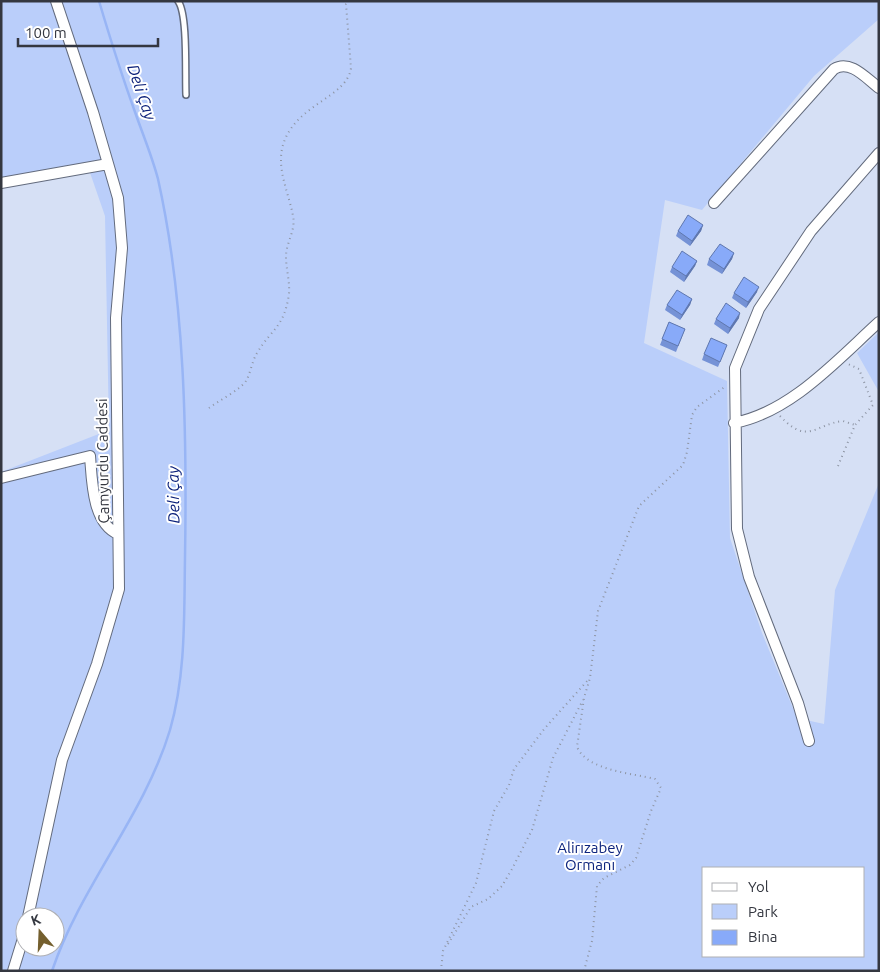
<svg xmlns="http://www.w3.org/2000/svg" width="880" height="972" font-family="Ubuntu,sans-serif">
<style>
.green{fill:#bacefa;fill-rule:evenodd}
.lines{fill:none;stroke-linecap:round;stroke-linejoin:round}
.stream{stroke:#98b5f5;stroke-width:2.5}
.service-casing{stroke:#636b7d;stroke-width:8}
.minor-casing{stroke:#636b7d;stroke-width:12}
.path{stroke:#8e95a4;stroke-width:2;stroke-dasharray:1 4;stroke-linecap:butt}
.service{stroke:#fff;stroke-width:5}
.minor{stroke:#fff;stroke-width:10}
.wall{fill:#7592d6}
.shaded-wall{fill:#5f77ae}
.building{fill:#88aaf9;stroke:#5f77ae}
.labels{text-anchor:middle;stroke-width:4;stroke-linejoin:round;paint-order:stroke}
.street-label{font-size:15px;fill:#343740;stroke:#fff}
.park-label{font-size:15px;fill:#0d247d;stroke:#fff}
.water-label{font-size:16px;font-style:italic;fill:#0c217a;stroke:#fff}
</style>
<rect width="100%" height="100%" fill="#d6e0f5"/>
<!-- green -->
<path class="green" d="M1,1H879V19L814,76L702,210L665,200L644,343L727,381L730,538L762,633L797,718L824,724L835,590L879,483V971H1V472L109,430L105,216L87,164L1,182ZM704,868H864V956H704ZM25,917H55V947H25Z
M879,332V392L857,353Z"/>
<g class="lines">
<!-- stream -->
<path class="stream" d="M52,971C81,885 144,816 170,730C186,674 184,616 185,558C187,435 185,300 158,179C152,156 143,135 135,112C122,76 110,38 99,1"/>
<defs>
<path id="service" d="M178,1C188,14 185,75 186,95"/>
<path id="minor" d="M1,183L108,164
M714,203L834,69C850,59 866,78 879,88
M734,423C791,412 837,360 879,322
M1,478L90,456C92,480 92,523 118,534
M809,741L798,703L749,577L737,529L735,368L759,309L811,231L879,153
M28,917L62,760L97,664L119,589L116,318L122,248L118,198L93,112L56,1
M13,971L25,932"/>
</defs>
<!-- service casing -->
<use href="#service" class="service-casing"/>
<!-- minor casing -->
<use href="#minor" class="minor-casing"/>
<!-- path -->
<path class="path" d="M209,408C218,401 240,390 246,381C250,375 252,361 257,353C272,328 284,328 289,294C290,281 286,269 286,257C286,242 296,231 293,216C289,193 276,169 283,145C295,104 347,98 351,68L346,4L348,1
M780,416C808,446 815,424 843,421L855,425
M838,466L855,425L873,405L859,369L848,364
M448,944L471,907L488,899L502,886L512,869L532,830L553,758L583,700
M441,971L443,951L476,883L494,811L509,785L514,769L545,728L588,680
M584,971L592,941L597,886L604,878L630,865L636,858L651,811L661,788L655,779C632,773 588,771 577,747L584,698L590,678L598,611L639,506L683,465L687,452L692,415L697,407L726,386"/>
<!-- service -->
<use href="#service" class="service"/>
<!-- minor -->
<use href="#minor" class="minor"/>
</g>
<!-- wall -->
<path class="wall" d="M703,225L701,231L690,246L676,236L678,231Z
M734,253L732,259L722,274L707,265L709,259Z
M697,261L695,266L684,282L670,272L672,267Z
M757,292L746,308L732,298L734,293Z
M692,299L690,305L680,320L665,310L667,305Z
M739,318L728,334L714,324L716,319Z
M669,322L685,329L676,352L660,345Z
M727,345L718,367L702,360L704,354Z"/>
<!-- shaded-wall -->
<path class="shaded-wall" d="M703,225L701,231L690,246L692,241Z
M734,253L732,259L722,274L724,269Z
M697,261L695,266L684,282L686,276Z
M759,287L757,292L746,308L748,302Z
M692,299L690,305L680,320L682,315Z
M740,313L739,318L728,334L730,328Z"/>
<!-- building -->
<path class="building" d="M688,215L703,225L692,241L678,231Z
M720,244L734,253L724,269L709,259Z
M682,251L697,261L686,276L672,267Z
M744,277L759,287L748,302L734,293Z
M677,290L692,299L682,315L667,305Z
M726,303L740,313L730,328L716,319Z
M669,322L685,329L678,346L662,339Z
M711,338L727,345L720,362L704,354Z"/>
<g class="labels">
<!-- street labels -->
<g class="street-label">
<text transform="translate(103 461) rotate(-91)" y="5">Çamyurdu Caddesi</text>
</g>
<!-- park labels -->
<g class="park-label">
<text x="590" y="853">Alirızabey<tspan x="590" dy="17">Ormanı</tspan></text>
</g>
<!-- water labels -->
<g class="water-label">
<text transform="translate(142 92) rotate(71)" y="6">Deli Çay</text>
<text transform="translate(173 495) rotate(-91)" y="6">Deli Çay</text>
</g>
</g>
<!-- border -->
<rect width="880" height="972" fill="none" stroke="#343740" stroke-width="5"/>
<!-- legend -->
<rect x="702" y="867" width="162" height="90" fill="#ffffff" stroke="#aeafb3"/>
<rect x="712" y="883" width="25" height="8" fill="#ffffff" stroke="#aeafb3"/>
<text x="748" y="892" font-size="15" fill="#343740">Yol</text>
<rect x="712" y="904" width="25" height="15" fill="#bacefa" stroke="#aeafb3"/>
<text x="748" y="917" font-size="15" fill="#343740">Park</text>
<rect x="712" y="930" width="25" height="15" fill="#88aaf9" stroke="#aeafb3"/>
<text x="748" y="942" font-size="15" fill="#343740">Bina</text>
<!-- north arrow -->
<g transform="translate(40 932) rotate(341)"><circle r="24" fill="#ffffff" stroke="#aeafb3"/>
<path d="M0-4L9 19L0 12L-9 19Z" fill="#745f2e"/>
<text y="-8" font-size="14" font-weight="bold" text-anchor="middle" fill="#343740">K</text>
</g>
<!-- scale -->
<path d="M18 38v8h140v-8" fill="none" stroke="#343740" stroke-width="2.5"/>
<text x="25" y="38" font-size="15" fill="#343740" stroke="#ffffff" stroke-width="4" paint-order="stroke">100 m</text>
</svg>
